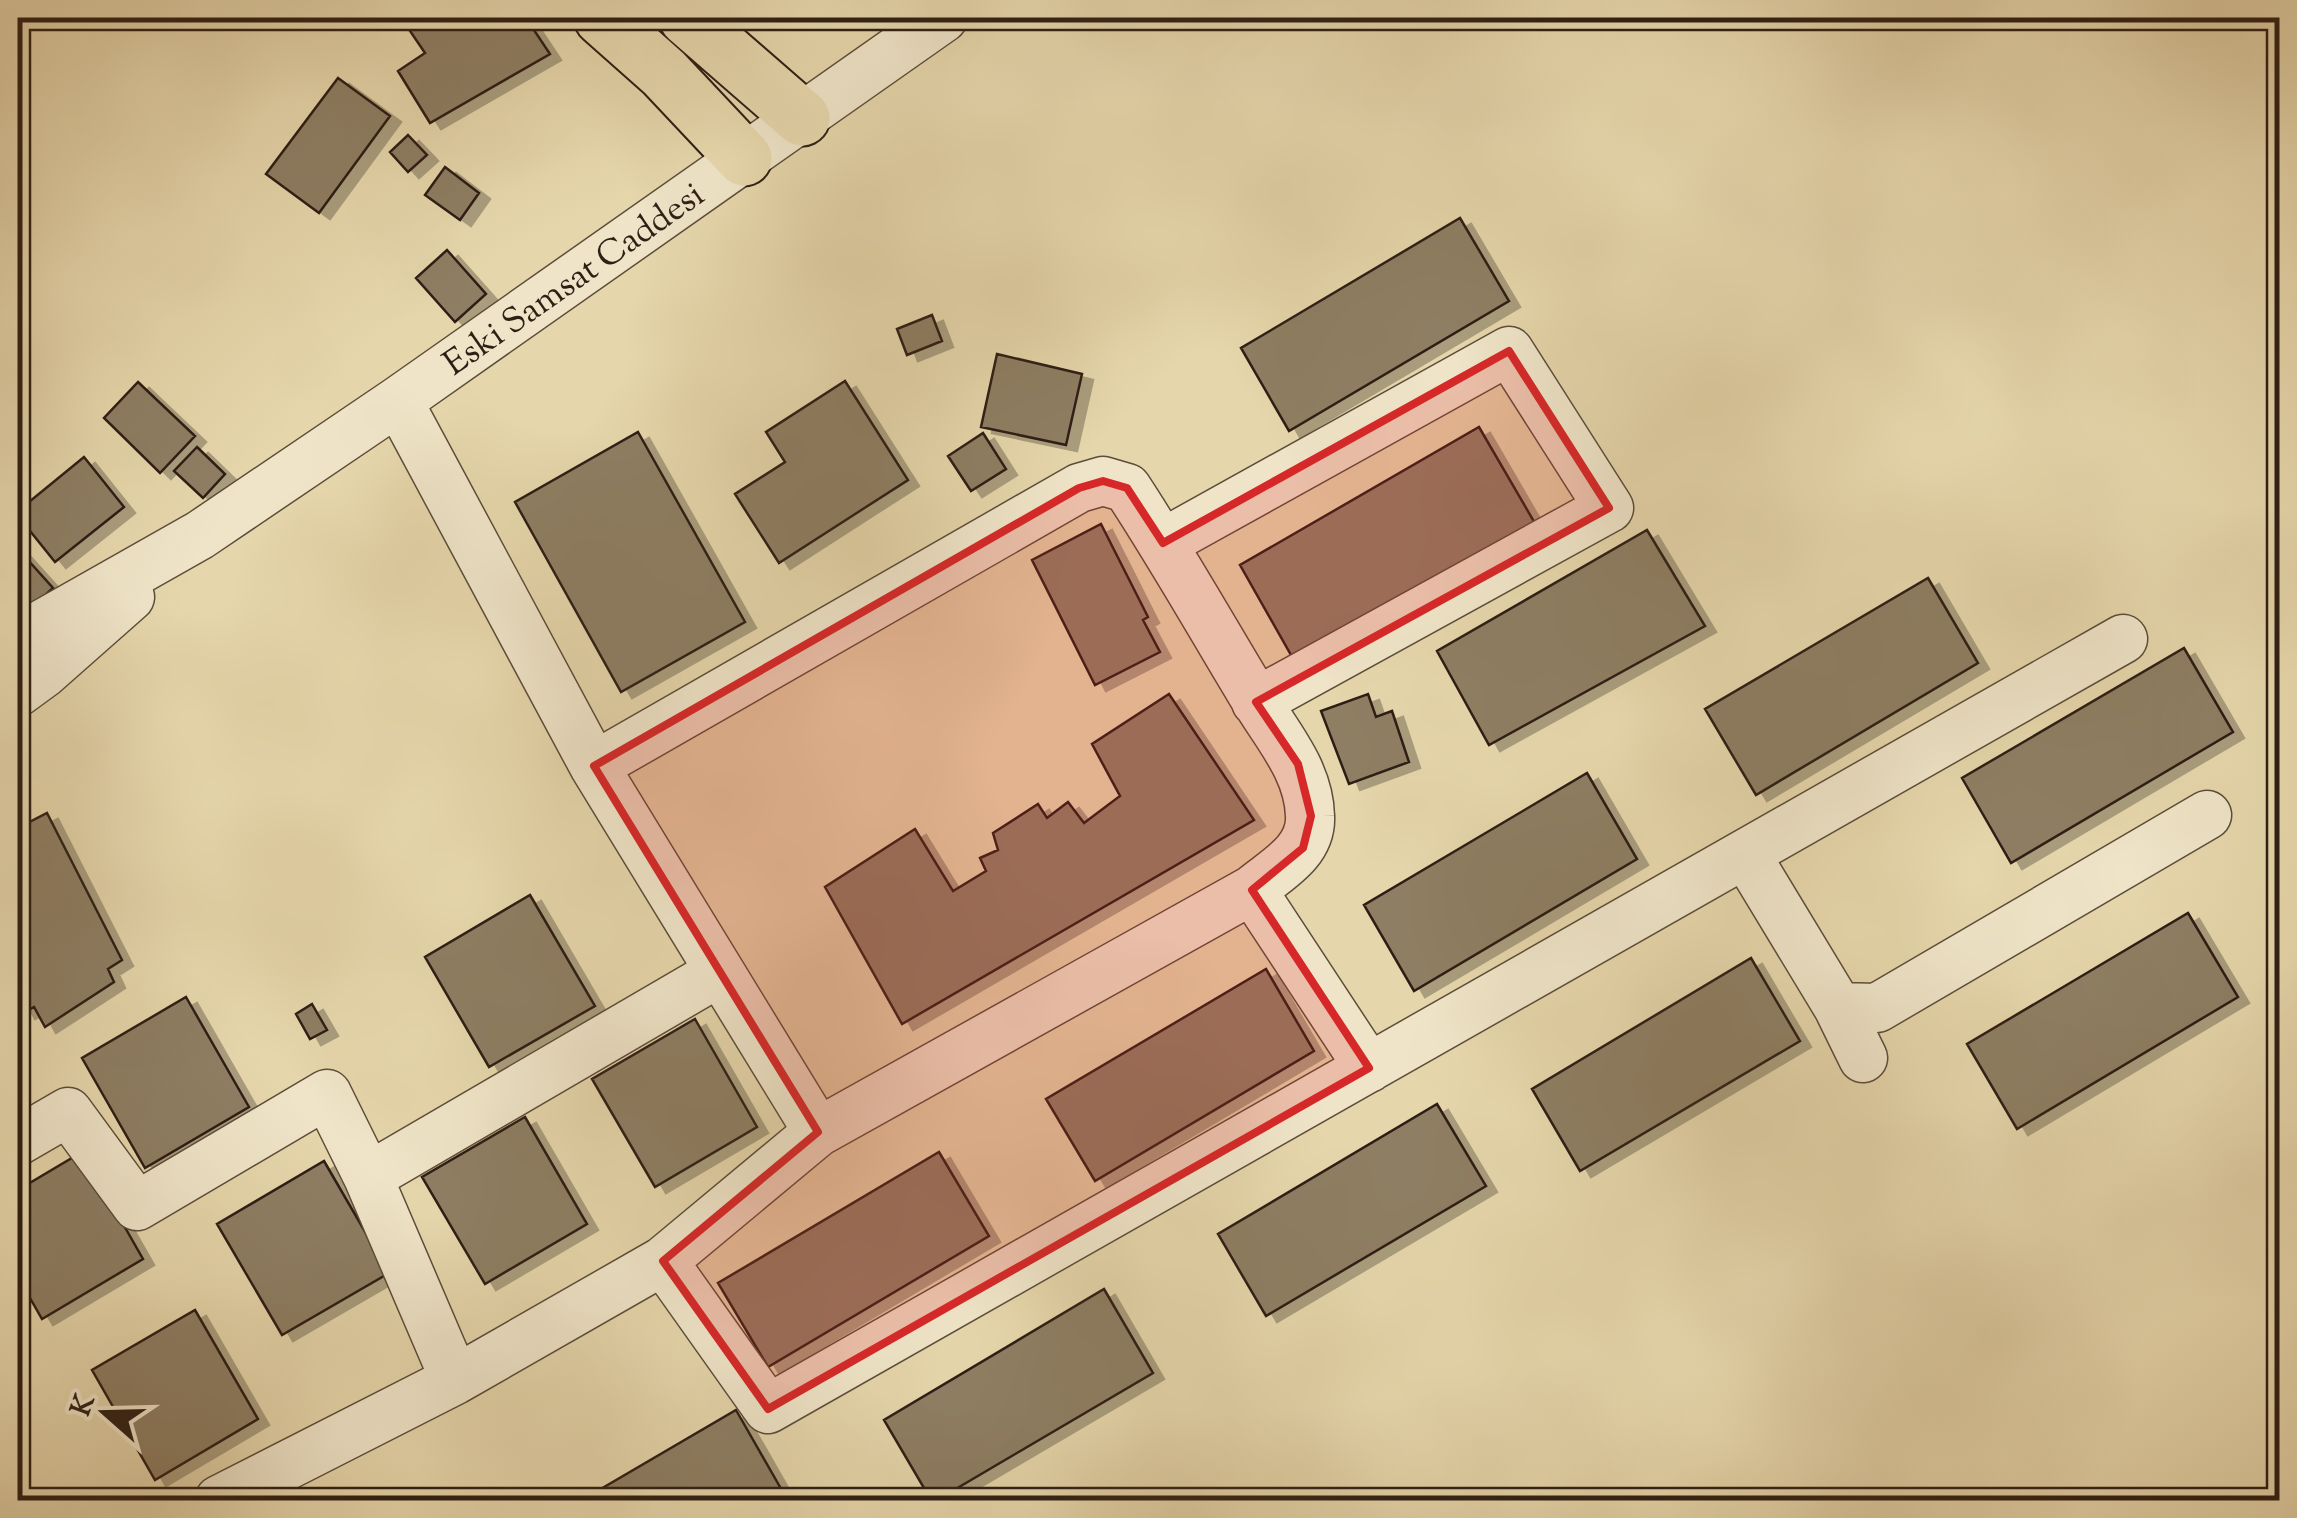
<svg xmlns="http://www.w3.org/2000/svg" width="2297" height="1518" font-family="'Sorts Mill Goudy',serif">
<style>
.building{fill:#8e7e63;stroke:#2e1f15;stroke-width:2.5;filter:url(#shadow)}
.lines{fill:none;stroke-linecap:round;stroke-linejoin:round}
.minor-casing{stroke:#5c4d3a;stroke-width:51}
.major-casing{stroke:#2e1f15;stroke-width:59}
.minor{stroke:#efe4c8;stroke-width:48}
.major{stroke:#e6d6ab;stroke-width:55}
.marked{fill:#d62828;fill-opacity:0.2;stroke:#d62828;stroke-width:8;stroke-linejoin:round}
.labels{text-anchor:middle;stroke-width:10;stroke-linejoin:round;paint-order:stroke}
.street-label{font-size:35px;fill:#2e1f15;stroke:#efe4c8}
</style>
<defs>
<filter id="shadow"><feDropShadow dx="11" dy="6" stdDeviation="0" flood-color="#0004"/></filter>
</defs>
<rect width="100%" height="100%" fill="#e6d6ab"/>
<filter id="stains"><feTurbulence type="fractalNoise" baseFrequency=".002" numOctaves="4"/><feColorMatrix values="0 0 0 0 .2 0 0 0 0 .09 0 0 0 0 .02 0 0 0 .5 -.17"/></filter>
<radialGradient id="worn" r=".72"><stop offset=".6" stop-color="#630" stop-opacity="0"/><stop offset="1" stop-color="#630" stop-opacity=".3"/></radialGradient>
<!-- building -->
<path class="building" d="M426,18H526L550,54L430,123L398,71L425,53L408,28Z
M338,78L390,116L319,213L266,174Z
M408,135L427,155L408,172L390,152Z
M445,167L479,193L460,220L425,195Z
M1460,218L1509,301L1289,431L1241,348Z
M447,250L486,294L455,322L416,278Z
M932,315L942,341L907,355L897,329Z
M997,354L1082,374L1066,445L981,427Z
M845,381L908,480L779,563L735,494L785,462L766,432Z
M138,382L195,436L160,473L104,418Z
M1479,427L1536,525L1295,662L1240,565Z
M638,432L745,622L621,692L515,502Z
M983,433L1006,469L971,491L948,456Z
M197,447L225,474L203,498L174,471Z
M84,457L124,507L55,562L18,516V511Z
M1101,524L1148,617L1143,620L1160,652L1095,685L1032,560Z
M1647,530L1705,626L1489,745L1437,651Z
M18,549L53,588L18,620Z
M1928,578L1978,663L1756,795L1705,709Z
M2184,648L2233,732L2011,863L1962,778Z
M1169,694L1254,820L902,1024L825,887L915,829L953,891L986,871L980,858L998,850L993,833L1038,804L1047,818L1068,802L1084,823L1120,796L1092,744Z
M1368,694L1376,717L1392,711L1409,762L1349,784L1321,711Z
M1587,773L1637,859L1414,991L1364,905Z
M47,813L122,960L108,969L114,982L45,1027L34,1007L24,1013L18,1001V828Z
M530,895L595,1006L489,1067L425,957Z
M2188,913L2238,997L2017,1129L1967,1044Z
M1751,958L1800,1041L1580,1171L1532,1089Z
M1266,969L1314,1051L1095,1181L1046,1099Z
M186,997L249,1107L145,1168L82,1058Z
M312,1004L327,1030L310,1039L296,1014Z
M695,1019L757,1127L655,1187L592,1079Z
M1437,1104L1486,1186L1266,1316L1218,1234Z
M525,1117L587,1224L485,1284L422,1177Z
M82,1152L143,1259L42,1319L18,1277V1190Z
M939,1152L989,1236L768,1367L718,1283Z
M324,1161L389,1273L282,1335L217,1224Z
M1104,1289L1153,1373L937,1500H931L884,1420Z
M195,1310L258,1419L155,1480L92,1370Z
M736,1410L784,1494L773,1500H582Z"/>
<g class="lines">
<defs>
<path id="minor" d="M1163,543L1509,351L1609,508L1256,702
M18,638L200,535L398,401L943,18
M18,692L44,673L130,597
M594,766L1079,488L1103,481L1127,488C1171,555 1210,624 1251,692C1273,731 1309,768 1310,816C1312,852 1276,870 1252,890L818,1132
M1746,855L1838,1007L1863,1058
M1252,890L1369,1068
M1838,1007L1877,1008L2207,815
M18,1141L68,1112L137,1206L327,1094L368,1177L455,1380
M368,1177L718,973
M663,1261L768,1409L2123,639
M219,1500L455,1380L663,1261L818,1132L594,766L398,401"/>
<path id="major" d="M602,18L664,73L744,158
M687,18L802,118"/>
</defs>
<!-- minor casing -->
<use href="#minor" class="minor-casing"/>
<!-- major casing -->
<use href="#major" class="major-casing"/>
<!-- minor -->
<use href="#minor" class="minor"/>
<!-- major -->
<use href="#major" class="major"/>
</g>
<!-- marked area -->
<path class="marked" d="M1509,351L1609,508L1256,702L1298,764L1311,816L1303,848L1252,890L1369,1068L768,1409L663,1261L818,1132L594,766L1079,488L1103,481L1127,488L1163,543Z"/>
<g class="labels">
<!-- street labels -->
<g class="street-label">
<text transform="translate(573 278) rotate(-35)" y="12">Eski Samsat Caddesi</text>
</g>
</g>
<!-- margin -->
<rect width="2297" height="1518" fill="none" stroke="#e6d6ab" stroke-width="60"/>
<rect x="20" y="20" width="2257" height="1478" fill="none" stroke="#2e1f15" stroke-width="5"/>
<rect x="30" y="30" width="2237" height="1458" fill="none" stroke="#2e1f15" stroke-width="2.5"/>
<!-- north arrow -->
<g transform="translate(105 1413) rotate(290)" stroke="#efe4c8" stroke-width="8" paint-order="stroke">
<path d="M0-8L18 38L0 25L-18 38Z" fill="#2e1f15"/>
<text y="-15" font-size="28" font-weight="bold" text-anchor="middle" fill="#2e1f15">K</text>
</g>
<rect width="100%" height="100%" filter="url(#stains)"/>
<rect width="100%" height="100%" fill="url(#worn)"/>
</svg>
